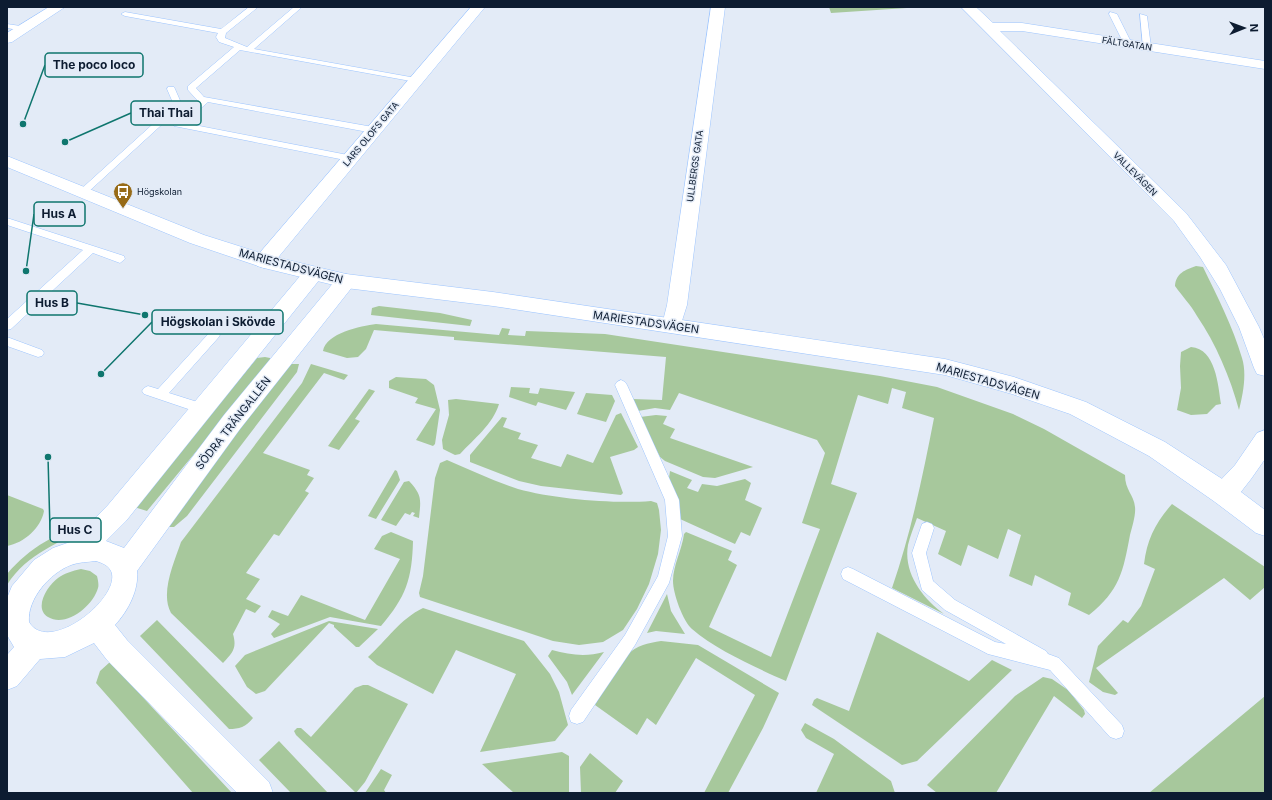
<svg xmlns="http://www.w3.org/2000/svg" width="1272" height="800" font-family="Inter,sans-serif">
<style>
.green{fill:#a7c89c}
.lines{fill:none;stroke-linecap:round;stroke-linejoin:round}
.lane-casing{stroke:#9dc5ff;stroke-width:1}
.street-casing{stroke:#9dc5ff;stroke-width:1}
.secondary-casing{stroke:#9dc5ff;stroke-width:1}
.lane{fill:#fff;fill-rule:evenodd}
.street{fill:#fff;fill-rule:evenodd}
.secondary{fill:#fff;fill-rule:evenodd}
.labels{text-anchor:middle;stroke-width:3;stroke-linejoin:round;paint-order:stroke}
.far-street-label{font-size:9px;fill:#0d1c31;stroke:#e3ebf7}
.far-poi-label{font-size:9px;fill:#0d1c31;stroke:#e3ebf7;text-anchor:start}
.street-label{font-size:11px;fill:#0d1c31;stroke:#e3ebf7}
.leader{fill:none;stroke:#0f766e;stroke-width:1.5}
.callout-dot{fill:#0f766e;stroke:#e3ebf7;stroke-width:1.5}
.callout{fill:#e3ebf7;stroke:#0f766e;stroke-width:1.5}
.callout-label{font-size:12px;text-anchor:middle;font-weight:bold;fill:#0d1c31}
</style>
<rect width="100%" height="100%" fill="#e3ebf7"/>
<!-- green -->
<path class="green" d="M829,7H922L831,13Z
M1196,266L1203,267C1217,296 1233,327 1242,358C1247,374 1243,394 1239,410C1230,377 1216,344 1197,316C1191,305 1182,296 1175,286C1176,273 1185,270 1196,266Z
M379,306L440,313L472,320L470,326L371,315L372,308Z
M376,324L499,335L502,328L510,329L508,335L525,336L526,331L605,334L880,376L937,387L1013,414L1044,429L1125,475C1125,490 1134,495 1135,507C1136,515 1132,527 1130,535C1123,572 1120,590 1089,615L1068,605L1071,593L1035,575L1032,586L1009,576L1021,535L1008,529L998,559L968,545L961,566L938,554L946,531L917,518C914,527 910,536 908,545C903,573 923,599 944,614L892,588C911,533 923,475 934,418L902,408L906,392L892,388L888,404L858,395L831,484L857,493L786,681C757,668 716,650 692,629C683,621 673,594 673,581C673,565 682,550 684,534L686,532L732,551L728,560L737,565L709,627L771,657L820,529L802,523L825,453L817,440L679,393L670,410L655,408L638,411L632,399L662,400L666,357L454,340V337L374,330L366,349L358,357L347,358L323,351C326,333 361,326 376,324Z
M1191,347C1216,349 1218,385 1221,404L1216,405L1207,414L1191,415L1177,410L1181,388L1180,366L1181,352Z
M265,357L270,358V362L147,511L134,507L257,358Z
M291,364H299L297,372L187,516L174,527H163Z
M311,364L348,375L344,380L324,373L263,453L310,470L307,475L314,478L305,491L309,493L279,536L274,534L246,573L260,579L246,599L261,606L255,613L246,609L233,634C237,648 233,652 223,663L171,613C160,593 174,563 181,542L302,383Z
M396,377L426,379L434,385L440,410L435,444L433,446L416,440L436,409L415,403L418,398L389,388V381Z
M511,387L530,388L529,393L538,394L540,388L575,392L566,410L538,402L536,406L509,397Z
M369,389L375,391L355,419L360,421L339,450L328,446Z
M586,393L612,395L615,401L606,422L577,414Z
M456,399L499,404C493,424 474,439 460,454L455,455L443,449L442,440L449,415L448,400Z
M621,413L638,447L634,450L610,457L623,493L621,495L541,486L519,481L470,462V455L502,417L507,418L503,427L521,433L518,439L538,445L531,458L561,467L567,454L593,463L616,415Z
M656,415L667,416L663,424L675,429L670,438L753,467L715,478L703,477L665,461L660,457L640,417Z
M447,460C470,470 494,481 518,489C554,499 614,504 651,501L657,503L659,510L661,530L658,554L649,584L637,609L623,630L603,642L579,645L553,641L420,597L419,593L423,576L435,478L440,463Z
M395,470L397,471L400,480L376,519L368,516Z
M670,471L692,480L687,488L698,492L702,484L717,486L745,479L751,483L745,500L762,508L750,536L741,532L735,544L680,519L679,500L669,478Z
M409,481C422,495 421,499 419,518L413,516L415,513L412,512L410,515L405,513L396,526L381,520L404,482Z
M7,495L43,509L44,511C41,528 24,543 7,546Z
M1172,504L1265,567V587L1250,600L1224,578L1096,668L1118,693L1115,695L1103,692L1089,682L1098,646L1123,620L1128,623L1141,606L1155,569L1144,564C1147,539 1156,522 1172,504Z
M90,524C60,544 28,552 7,585V574C30,547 57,532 90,524Z
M391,532L413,541C412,579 406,597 381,626L330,617L274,638L271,634L280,624L268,617L272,610L288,616L301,595L365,620L400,559L374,549L382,536Z
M81,569L90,571L97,576C98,580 99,585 98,588C93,606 66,628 48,617C33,608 48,585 58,578C65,573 72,571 81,569Z
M667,594L671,611L685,634L656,631L647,633Z
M423,608L524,641L550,674L559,692L568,725L555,741L480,752L516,674L456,650L433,694L377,665L368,657C387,640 400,619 423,608Z
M157,620L253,718C246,727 239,729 229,729L140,636Z
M329,621L378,629L359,647H356L334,627V625L329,623L265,691L256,694L247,687L235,666L245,655Z
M877,632L969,681L992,660L1012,670L917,761L902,765L812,705L814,700L817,698L849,711Z
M661,641L698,645L779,693L763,728L728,793H704L755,695L696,658L656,725L647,718L637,735L595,705C607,685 619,653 643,645C648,643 655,642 661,641Z
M552,650C570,655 586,657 604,652L572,695L567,682L548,656Z
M110,662L232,793H193L96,683L100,671Z
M1043,677L1052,679L1068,690L1084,710L1085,714L1082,718L1054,696L996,793H937L927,785L1015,696Z
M363,685H368L408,704L365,782L356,793L296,735L294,731L297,728H301L311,737L355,688Z
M1265,696V793H1149Z
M805,723L834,739L891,781L895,793H816L834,754L806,738L801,730Z
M279,741L328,793H291L259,760Z
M562,752L569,756V793H514L482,764Z
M590,753L623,781L615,793H581L580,767Z
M381,769L392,775L384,790L386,793H365Z"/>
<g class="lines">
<defs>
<path id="lane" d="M249,7H258L226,33L225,38L247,47L294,7H302L254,49L416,78L420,80L416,82L240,50L196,88L204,97L373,127L377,130L373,133L208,102L184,123L353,156V160L350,161L174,126V122L198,101L188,90V86L234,47L219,42L216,37L218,33L125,16L121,14L125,12L221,29Z
M1110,12L1117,14L1132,44L1131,46L1124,44L1109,14Z
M1140,14L1147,16L1151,47L1147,49L1143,47Z
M7,24L27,27L28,29L24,31L7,28Z
M168,87H174L175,89L182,105L181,107L86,194H80V190L174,105L167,89Z
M7,218L124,256L125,259L120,263L93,253L11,329L7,330V319L83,250L7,225Z
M214,331L218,332L220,335L218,338L169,393L207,405L209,409L207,413L203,414L144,394L142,391L144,388L148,386L158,389L210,332Z
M7,337L42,350L44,353L42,356L38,357L7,346Z
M621,380L625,382L627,385L679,500L682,536L669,583L635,645L583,722L577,724L571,722L569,716L571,710L625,635L658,576L668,536L665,500L615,385L617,382Z
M927,522L932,524L934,528L926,553L933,581L955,600L1046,651L1048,654L1059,658L1122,725L1124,731L1122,737L1116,739L1110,737L1050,670L988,654L843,579L841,574L843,569L848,567L853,569L995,642L1006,644L945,610L922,590L912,553L922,524Z"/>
<path id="street" d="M49,7H65L12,42L7,43V33Z
M471,7H485L271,266L264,268L257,266L255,261L257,256Z
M711,7H725L687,305L679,330L672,333L665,330L662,325L667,305Z
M961,7H976L993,23H1022L1265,61V69L1022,31H1000L1186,213L1226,265L1259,327L1265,341V376L1257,374L1254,368L1239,327L1220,289L1200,257L1174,221Z
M313,267L320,269L323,274L320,279L126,521L106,541L124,548L224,415L339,276L346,274L353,276L356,281L353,286L240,429L137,571C139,590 128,611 115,625L127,640L269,782L273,793H237L107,660L94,643L65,657L40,659L17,686L7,690V655L14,647L7,635V598L12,586L34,560L53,548L73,541L108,505L306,269ZM96,561C102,563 108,565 111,571C123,596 49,656 29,622C27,599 50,573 71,565C79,562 88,562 96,561Z
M1265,430V459L1251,479L1233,502L1224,505L1215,502L1212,494L1215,486L1235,465L1257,433Z"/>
<path id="secondary" d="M7,156L204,235L267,255L346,274L493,292L945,359L1014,377L1086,402L1165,442L1233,486L1265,510V536L1256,533L1215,502L1149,456L1070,414L1012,394L945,375L493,306L346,288L264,268L190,243L7,167Z"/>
</defs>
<!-- lane casing -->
<use href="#lane" class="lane-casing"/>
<!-- street casing -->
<use href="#street" class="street-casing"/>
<!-- secondary casing -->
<use href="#secondary" class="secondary-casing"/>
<!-- lane -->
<use href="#lane" class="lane"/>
<!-- street -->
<use href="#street" class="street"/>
<!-- secondary -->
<use href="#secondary" class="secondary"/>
</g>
<!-- icons -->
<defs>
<symbol id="bus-pin" viewBox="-11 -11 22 30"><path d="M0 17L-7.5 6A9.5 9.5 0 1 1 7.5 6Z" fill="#976b18" stroke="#e3ebf7"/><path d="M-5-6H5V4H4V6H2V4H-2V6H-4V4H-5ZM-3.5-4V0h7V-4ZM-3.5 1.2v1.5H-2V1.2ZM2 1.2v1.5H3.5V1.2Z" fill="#fff"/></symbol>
</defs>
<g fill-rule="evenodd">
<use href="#bus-pin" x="112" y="181" width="22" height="30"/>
</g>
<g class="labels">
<!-- far-street labels -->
<g class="far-street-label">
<text transform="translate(1127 44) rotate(9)" y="3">FÄLTGATAN</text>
<text transform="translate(371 134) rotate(-50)" y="3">LARS OLOFS GATA</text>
<text transform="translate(695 166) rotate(-82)" y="3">ULLBERGS GATA</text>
<text transform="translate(1135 174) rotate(45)" y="3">VALLEVÄGEN</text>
</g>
<!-- far-poi labels -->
<g class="far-poi-label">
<text x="137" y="195">Högskolan</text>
</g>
<!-- street labels -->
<g class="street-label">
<text transform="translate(291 266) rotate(15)" y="4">MARIESTADSVÄGEN</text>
<text transform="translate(646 322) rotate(8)" y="4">MARIESTADSVÄGEN</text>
<text transform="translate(988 381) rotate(16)" y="4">MARIESTADSVÄGEN</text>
<text transform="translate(233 423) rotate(-52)" y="4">SÖDRA TRÄNGALLÉN</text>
</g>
</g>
<!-- callouts -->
<path class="leader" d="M23 124L45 65M65 142L131 113M26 271L34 214M145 315L77 303M101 374L152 322M48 457L50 530"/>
<g class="callout-dot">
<circle cx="23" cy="124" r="4"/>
<circle cx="65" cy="142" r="4"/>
<circle cx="26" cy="271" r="4"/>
<circle cx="145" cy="315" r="4"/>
<circle cx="101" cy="374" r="4"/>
<circle cx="48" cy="457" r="4"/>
</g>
<g class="callout">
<rect x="45" y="53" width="98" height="24" rx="4"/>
<rect x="131" y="101" width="70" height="24" rx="4"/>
<rect x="34" y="202" width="51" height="24" rx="4"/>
<rect x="27" y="291" width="50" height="24" rx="4"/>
<rect x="152" y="310" width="131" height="24" rx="4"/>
<rect x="50" y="518" width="51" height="24" rx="4"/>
</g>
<g class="callout-label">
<text x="94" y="69">The poco loco</text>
<text x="166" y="117">Thai Thai</text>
<text x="59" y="218">Hus A</text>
<text x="52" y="307">Hus B</text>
<text x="218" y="326">Högskolan i Skövde</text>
<text x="75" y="534">Hus C</text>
</g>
<!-- border -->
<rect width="1272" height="800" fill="none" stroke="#0d1c31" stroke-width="16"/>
<!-- north arrow -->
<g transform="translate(1244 28) rotate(89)" stroke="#e3ebf7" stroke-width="3" paint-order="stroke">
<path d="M0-3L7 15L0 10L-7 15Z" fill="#0d1c31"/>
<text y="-6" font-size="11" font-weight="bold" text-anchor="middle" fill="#0d1c31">N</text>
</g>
</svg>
